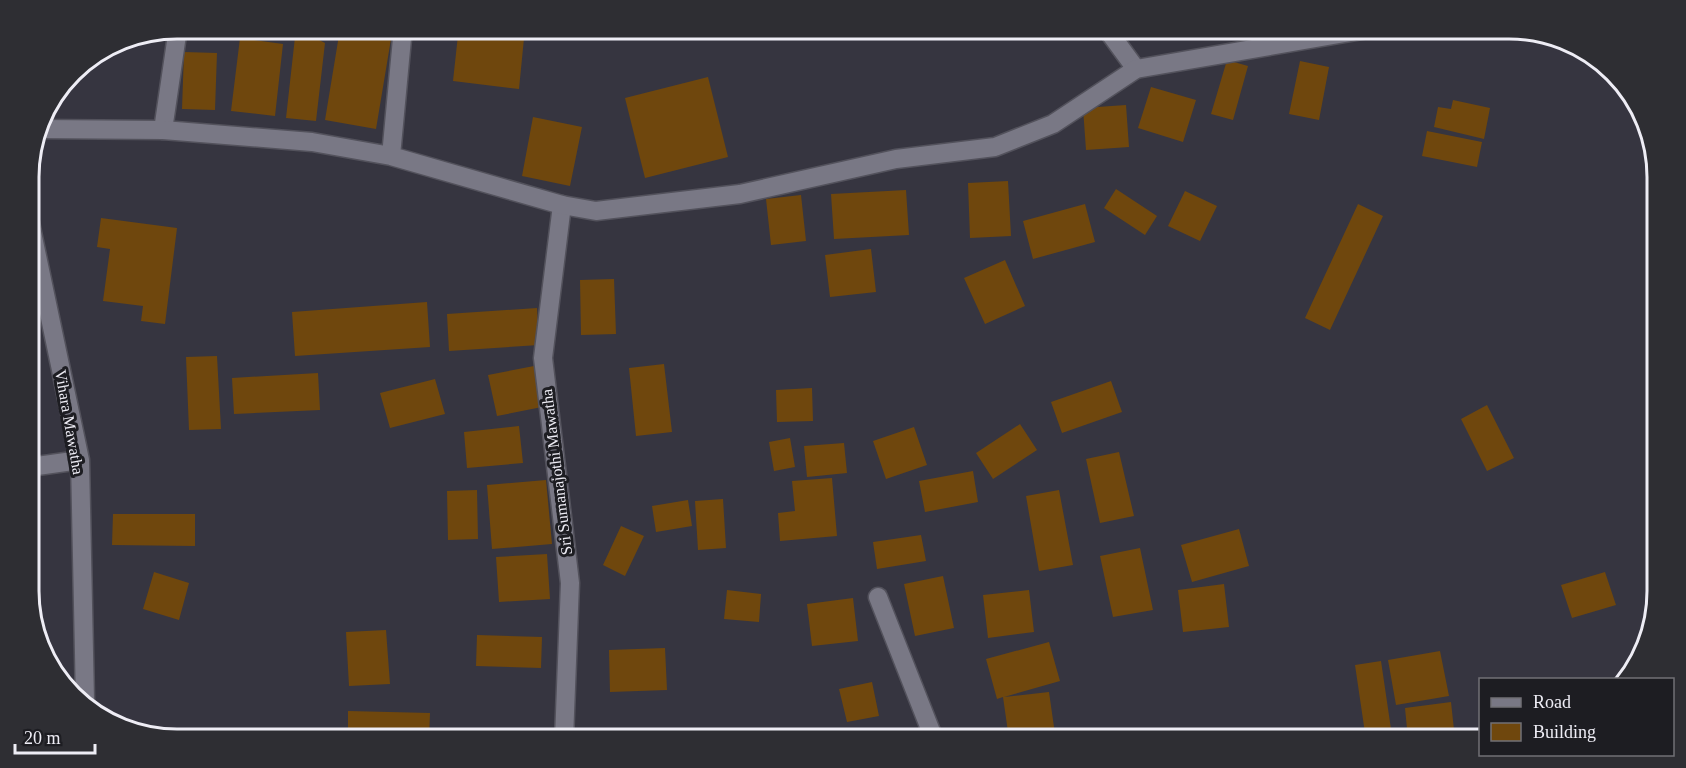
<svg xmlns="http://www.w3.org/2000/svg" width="1686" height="768" font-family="'Times New Roman',serif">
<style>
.building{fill:#6f470d}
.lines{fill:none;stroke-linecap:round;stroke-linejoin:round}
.minor-casing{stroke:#53525c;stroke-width:21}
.tertiary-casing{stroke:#53525c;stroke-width:21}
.minor{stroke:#797885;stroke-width:18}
.tertiary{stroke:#797885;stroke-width:18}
.labels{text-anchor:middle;stroke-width:6;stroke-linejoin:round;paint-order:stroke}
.street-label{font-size:16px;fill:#eeedf5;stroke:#1d1d22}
.rim{fill:none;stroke:#eeedf5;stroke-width:3}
</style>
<rect width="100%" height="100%" fill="#363540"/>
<!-- building -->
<path class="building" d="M296,28L325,43L316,121L286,118Z
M485,28H525L519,89L453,81L458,35L485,37Z
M340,29L391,39L376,129L325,120Z
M240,38L283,44L275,116L231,111Z
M184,52L217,53L215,110L182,109Z
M1227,60L1248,66L1233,120L1211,114Z
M1300,61L1329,67L1319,120L1289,114Z
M708,77L728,157L645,178L625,98Z
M1151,87L1196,100L1183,142L1138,128Z
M1453,100L1490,108L1484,139L1434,127L1438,107L1451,109Z
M1126,105L1129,147L1086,150L1083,108Z
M533,117L582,127L570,186L522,176Z
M1427,131L1482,142L1477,167L1422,156Z
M1008,181L1011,236L970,238L968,183Z
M1116,189L1157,216L1145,235L1104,208Z
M906,190L909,235L834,239L831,194Z
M1185,191L1217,206L1200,241L1168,226Z
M801,195L806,241L771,245L766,199Z
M1085,204L1095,242L1033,259L1023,221Z
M1358,204L1383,216L1330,330L1305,318Z
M101,218L177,228L165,324L141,321L143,306L103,301L110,249L97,247Z
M871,249L876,292L830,297L825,255Z
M1005,260L1025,306L985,324L964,278Z
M29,274L34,293L29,294Z
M614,279L616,334L581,335L580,280Z
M427,302L430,347L295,356L292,312Z
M537,308L539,345L449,351L447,314Z
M217,356L221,429L189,430L186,357Z
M664,364L672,432L636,436L629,368Z
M534,366L542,407L497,416L488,375Z
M318,373L320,410L234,414L232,378Z
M435,379L445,414L390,428L380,393Z
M1111,381L1122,412L1062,433L1051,402Z
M812,388L813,421L777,422L776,390Z
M1487,405L1514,458L1487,471L1461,419Z
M1020,424L1037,450L993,479L976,453Z
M519,426L523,463L467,468L464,432Z
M914,427L927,465L886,479L873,441Z
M790,438L795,467L774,471L769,442Z
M844,443L847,473L807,477L804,446Z
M1119,452L1134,516L1100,523L1086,459Z
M973,471L978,502L925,512L919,481Z
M832,478L837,536L780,541L778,513L795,511L792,481Z
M546,480L552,544L492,549L487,485Z
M477,490L478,539L448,540L447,491Z
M1059,490L1073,565L1039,571L1026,496Z
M723,499L726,548L698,550L695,501Z
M688,500L692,526L656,532L652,506Z
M113,514H195V546L112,545Z
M621,526L644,536L625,576L603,565Z
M1239,529L1249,566L1192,582L1181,545Z
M921,535L926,561L877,569L873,542Z
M1140,548L1153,610L1113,617L1100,556Z
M547,554L550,599L499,602L496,557Z
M154,572L189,583L179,620L143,609Z
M1605,572L1616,605L1572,618L1561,585Z
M943,576L954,628L915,636L904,584Z
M1224,584L1229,627L1183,632L1178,590Z
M727,590L761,594L759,622L724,619Z
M1029,590L1034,632L988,638L983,595Z
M853,598L858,641L812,646L807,604Z
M386,630L390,684L349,686L346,632Z
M477,635L542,637L541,668L476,666Z
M1049,642L1060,681L1004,697L1049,692L1055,734L1009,739L1003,697L997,699L986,659Z
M665,648L667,690L610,692L609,650Z
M1440,651L1449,696L1396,705L1388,660Z
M1381,661L1391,729L1365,733L1355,665Z
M872,682L879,716L847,722L839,689Z
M1451,702L1455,739H1408L1405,708Z
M348,711L430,713L429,739H348Z
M502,732L546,738V739H501Z"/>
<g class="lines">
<defs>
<path id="minor" d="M1106,28L1136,69
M163,130L178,28
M562,205L543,358L570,583L564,739
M29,218L80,460L85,701
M30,467L80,460
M878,597L934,739"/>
<path id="tertiary" d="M39,129L163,130L312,142L391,156L562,205L596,211L740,194L896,159L995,147L1053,124L1136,69L1374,28
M391,156L403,28"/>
</defs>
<!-- minor casing -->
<use href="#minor" class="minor-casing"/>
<!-- tertiary casing -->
<use href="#tertiary" class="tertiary-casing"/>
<!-- minor -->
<use href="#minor" class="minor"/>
<!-- tertiary -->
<use href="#tertiary" class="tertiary"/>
</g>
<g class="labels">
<!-- street labels -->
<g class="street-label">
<text transform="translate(70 422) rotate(80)" y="6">Vihara Mawatha</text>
<text transform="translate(556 472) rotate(-97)" y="6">Sri Sumanajothi Mawatha</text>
</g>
</g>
<!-- crop -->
<path d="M0 0H1686V768H0ZM177 39H1509A138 138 0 0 1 1647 177V591A138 138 0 0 1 1509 729H177A138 138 0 0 1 39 591V177A138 138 0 0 1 177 39Z" fill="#2e2e33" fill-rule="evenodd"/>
<path class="rim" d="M177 39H1509A138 138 0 0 1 1647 177V591A138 138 0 0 1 1509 729H177A138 138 0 0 1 39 591V177A138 138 0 0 1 177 39Z"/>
<!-- legend -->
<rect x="1479" y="678" width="195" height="78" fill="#1d1d22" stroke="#717076" stroke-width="1.5"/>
<rect x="1491" y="698" width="30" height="9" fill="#797885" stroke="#717076" stroke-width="1.5"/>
<text x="1533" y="708" font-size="18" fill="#eeedf5">Road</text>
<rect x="1491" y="723" width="30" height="18" fill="#6f470d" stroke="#717076" stroke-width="1.5"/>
<text x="1533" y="738" font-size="18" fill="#eeedf5">Building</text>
<!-- scale -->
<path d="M15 744v9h80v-9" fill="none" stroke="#eeedf5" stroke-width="3"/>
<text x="24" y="744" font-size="18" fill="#eeedf5" stroke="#1d1d22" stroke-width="4.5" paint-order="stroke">20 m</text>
</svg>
